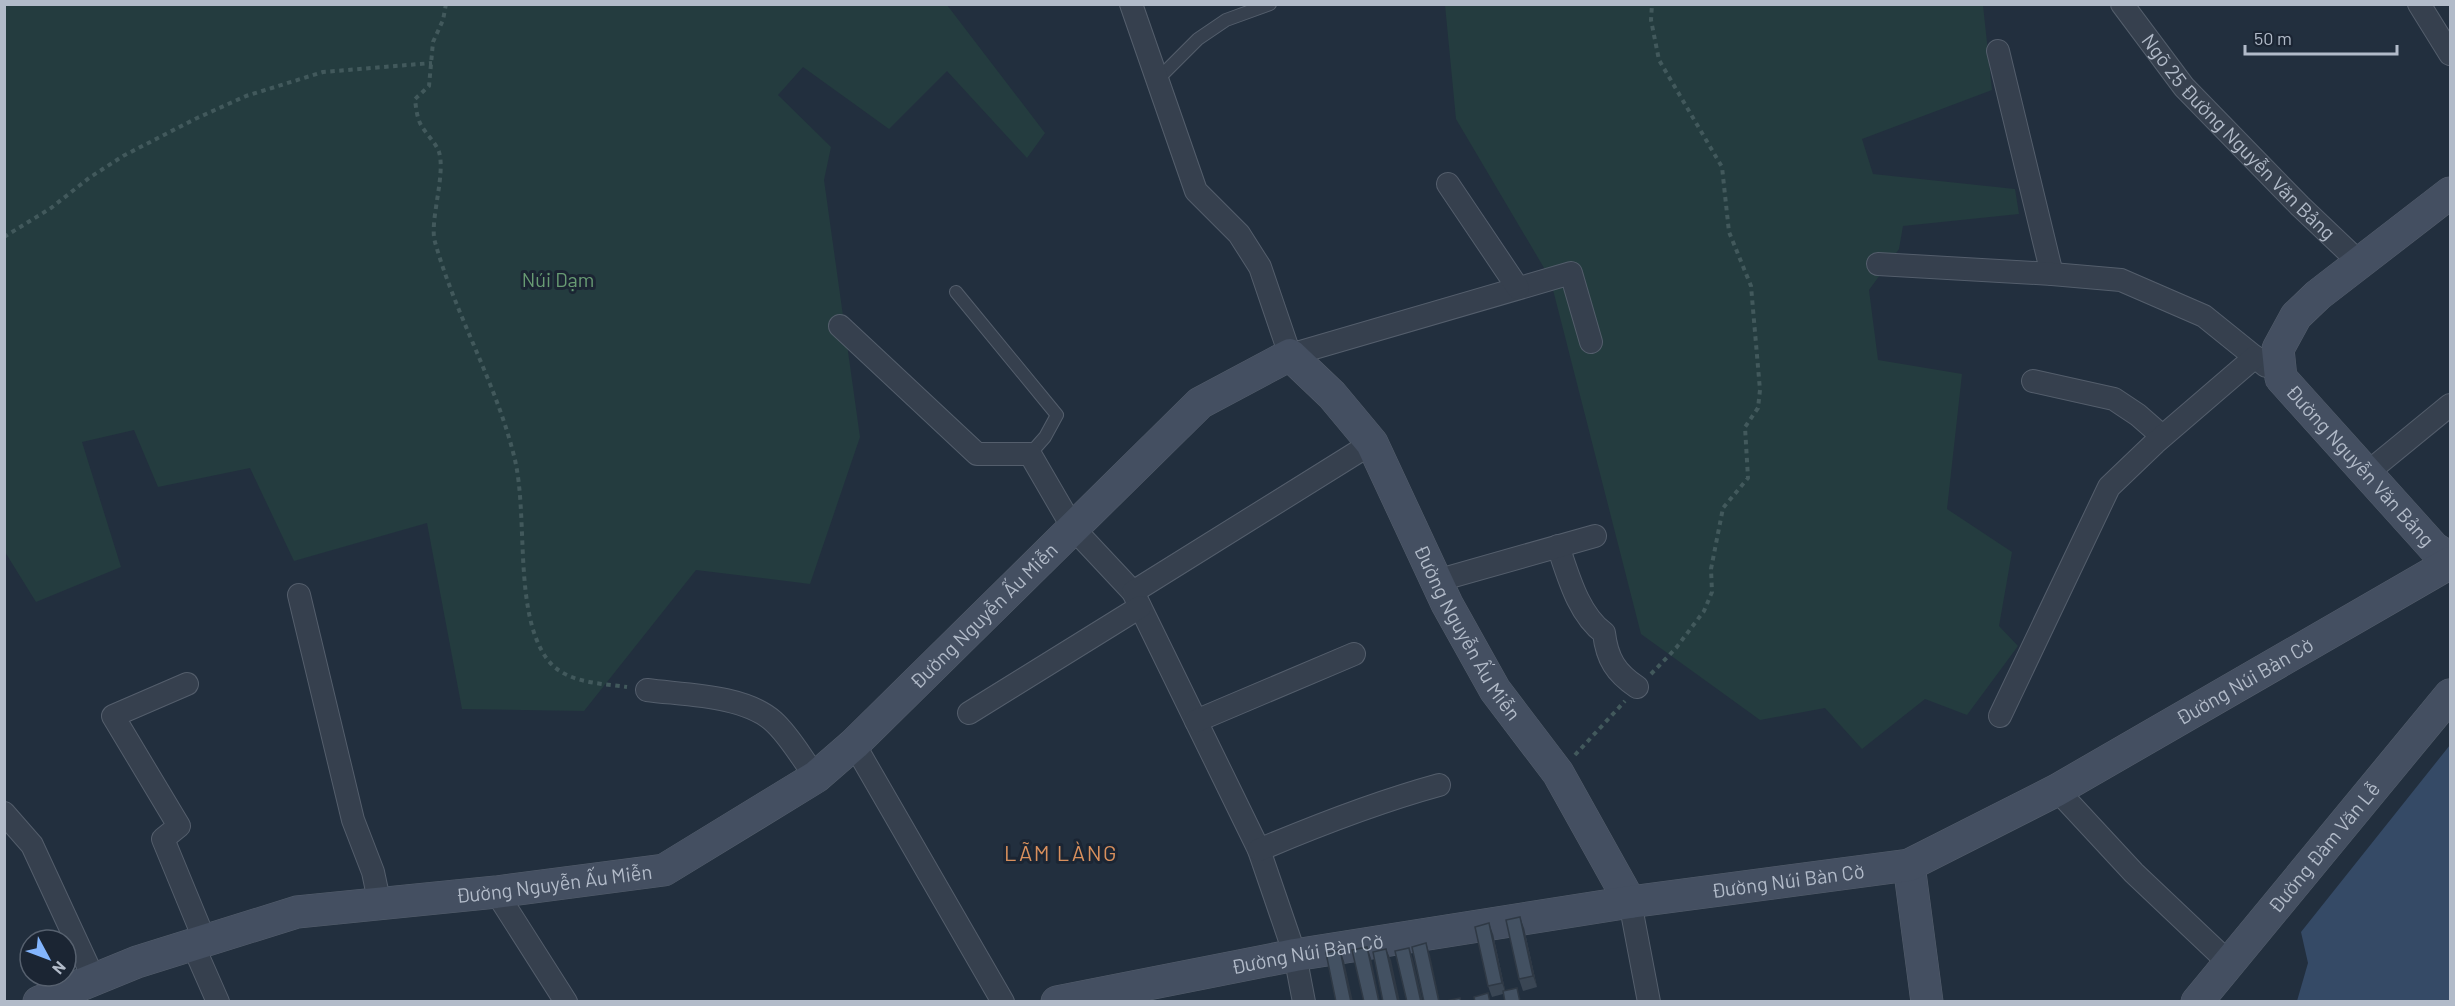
<svg xmlns="http://www.w3.org/2000/svg" width="2455" height="1006" font-family="Barlow,sans-serif">
<style>
.green{fill:#243c3f}
.water{fill:#354a66}
.lines{fill:none;stroke-linecap:round;stroke-linejoin:round}
.lane-casing{stroke:#545e6c;stroke-width:14}
.street-casing{stroke:#545e6c;stroke-width:24}
.secondary-casing{stroke:#545e6c;stroke-width:33}
.path{stroke:#42595c;stroke-width:4;stroke-dasharray:4.5 4.5;stroke-linecap:butt}
.lane{stroke:#36404e;stroke-width:12}
.street{stroke:#36404e;stroke-width:22}
.secondary{stroke:#444f61;stroke-width:32}
.wall{fill:#3a4654}
.shaded-wall{fill:#2f3945}
.building{fill:#435162;stroke:#2f3945;stroke-width:1.5}
.labels{text-anchor:middle;stroke-width:6;stroke-linejoin:round;paint-order:stroke}
.street-label{font-size:20px;fill:#b2bbc9;stroke:#1b2533}
.park-label{font-size:20px;fill:#689b73;stroke:#1b2533}
.quarter-label{font-size:22px;letter-spacing:1.5px;fill:#d9905d;stroke:#1b2533}
</style>
<rect width="100%" height="100%" fill="#222f3e"/>
<!-- green -->
<path class="green" d="M5,5H947L1045,133L1027,158L947,71L889,129L803,67L778,95L831,147L824,180L860,437L810,584L696,570L584,711L462,709L427,523L294,561L250,468L158,487L134,430L82,442L121,567L36,602L5,552Z
M1445,5H1983L1992,90L1862,139L1873,174L2015,189L2019,214L1903,226L1899,249L1869,290L1878,360L1962,374L1947,509L2012,552L1999,626L2018,646L1967,715L1925,699L1862,749L1825,708L1760,720L1641,634L1550,278L1456,119Z"/>
<!-- water -->
<path class="water" d="M2450,745V1001H2297L2308,963L2301,932Z"/>
<g class="lines">
<defs>
<path id="lane" d="M1158,79L1198,39L1226,20L1270,4
M956,292L1057,415L1045,437L1030,454"/>
<g id="street">
<path d="M1131,4L1196,191L1239,234L1260,267L1290,355L1571,273L1591,342"/>
<path id="s1" d="M2122,4L2184,87L2300,206L2360,263"/>
<path d="M2419,4L2450,54"/>
<path d="M1998,51L2052,274"/>
<path d="M1448,184L1518,288"/>
<path d="M1878,264L2052,274L2121,280L2204,316L2266,366"/>
<path d="M840,326L977,454H1030L1073,528L1133,592L1259,850L1295,955L1304,1002"/>
<path d="M2033,381L2114,399L2138,415L2162,436"/>
<path d="M2367,473L2450,405"/>
<path d="M1558,546C1568,575 1578,614 1604,633C1607,659 1616,673 1637,687"/>
<path d="M1436,581L1595,536"/>
<path d="M1133,592L1372,443"/>
<path d="M299,595L353,820L373,872L380,905"/>
<path d="M187,684L113,716L179,826L163,839L205,941"/>
<path d="M647,690C684,695 744,695 773,721C790,736 802,759 816,777"/>
<path d="M969,713L1140,607"/>
<path d="M2000,716L2109,487L2155,443L2255,357"/>
<path d="M1196,721L1354,654"/>
<path d="M854,744L1003,1002"/>
<path d="M2057,790L2134,873L2228,962"/>
<path d="M4,813L32,845L94,979"/>
<path d="M1259,850C1318,825 1377,802 1439,785"/>
<path d="M496,892L566,1002"/>
<path d="M1630,902L1649,1002"/>
<path d="M193,945L218,1002"/>
</g>
<g id="secondary">
<path id="s2" d="M2450,193L2318,295L2296,316L2278,349L2281,378L2434,548L2450,558"/>
<path d="M1909,865L1927,1002"/>
<path id="s3" d="M39,1002L137,962L297,912L496,892L664,870L816,777L854,744L1200,403L1290,355L1332,395L1372,443L1447,604L1495,690L1558,773L1630,902"/>
<path id="s4" d="M1057,1002L1295,955L1630,902L1909,865L2057,790L2450,563"/>
<path id="s5" d="M2197,1002L2450,695"/>
</g>
</defs>
<!-- lane casing -->
<use href="#lane" class="lane-casing"/>
<!-- street casing -->
<use href="#street" class="street-casing"/>
<!-- secondary casing -->
<use href="#secondary" class="secondary-casing"/>
<!-- path -->
<path class="path" d="M446,4L443,20L433,42L429,86L415,99C416,108 417,118 421,125C426,134 436,143 439,152C446,175 429,222 435,242C456,317 497,384 515,460C528,517 514,609 545,656C562,683 598,683 627,687
M4,237L51,208L89,178L123,156L195,119L246,96L323,72L432,63
M1651,674L1676,648L1704,611L1712,592L1711,569L1723,508L1748,478L1745,427L1758,408L1760,390L1751,286L1729,232L1722,167L1659,60L1651,20L1652,4
M1575,755L1625,701"/>
<!-- lane -->
<use href="#lane" class="lane"/>
<!-- street -->
<use href="#street" class="street"/>
<!-- secondary -->
<use href="#secondary" class="secondary"/>
</g>
<!-- wall -->
<path class="wall" d="M1524,928L1537,987L1523,991L1519,979Z
M1493,934L1505,990L1521,999L1503,994L1492,997L1488,986Z"/>
<!-- shaded-wall -->
<path class="shaded-wall" d="M1520,917L1524,928L1537,987L1533,976Z
M1489,923L1493,934L1506,994L1502,983Z
M1426,943L1430,955L1440,1002H1439Z
M1367,947L1371,958L1380,1002H1379Z
M1409,948L1413,959L1423,1002H1421Z
M1386,949L1391,960L1400,1002H1398Z
M1340,950L1344,961L1353,1002H1351Z"/>
<!-- building -->
<path class="building" d="M1520,917L1533,976L1519,979L1506,920Z
M1489,923L1502,983L1488,986L1475,927Z
M1426,943L1439,1002H1424L1412,947Z
M1367,947L1379,1002H1364L1352,950Z
M1409,948L1421,1002H1407L1395,951Z
M1386,949L1398,1002H1383L1373,952Z
M1340,950L1351,1002H1336L1326,953Z
M1517,988L1520,1002H1505L1503,991Z
M1488,993L1490,1002H1475L1474,997Z
M1460,998L1461,1002H1446V1001Z"/>
<g class="labels">
<!-- street labels -->
<g class="street-label">
<text dy="7" stroke="none"><textPath href="#s1" startOffset="177">Ngõ 25 Đường Nguyễn Văn Bảng</textPath></text>
<text dy="7" stroke="none"><textPath href="#s2" startOffset="382">Đường Nguyễn Văn Bảng</textPath></text>
<text dy="7" stroke="none"><textPath href="#s3" startOffset="1054">Đường Nguyễn Ấu Miễn</textPath></text>
<text dy="7" stroke="none"><textPath href="#s3" startOffset="1792">Đường Nguyễn Ấu Miễn</textPath></text>
<text dy="7" stroke="none"><textPath href="#s4" startOffset="1246">Đường Núi Bàn Cờ</textPath></text>
<text dy="7" stroke="none"><textPath href="#s5" startOffset="200">Đường Đàm Văn Lễ</textPath></text>
<text dy="7" stroke="none"><textPath href="#s4" startOffset="741">Đường Núi Bàn Cờ</textPath></text>
<text dy="7" stroke="none"><textPath href="#s3" startOffset="532">Đường Nguyễn Ấu Miễn</textPath></text>
<text dy="7" stroke="none"><textPath href="#s4" startOffset="255">Đường Núi Bàn Cờ</textPath></text>
</g>
<!-- park labels -->
<g class="park-label">
<text x="558" y="287">Núi Dạm</text>
</g>
<!-- quarter labels -->
<g class="quarter-label">
<text x="1061" y="861">LÃM LÀNG</text>
</g>
</g>
<!-- border -->
<rect width="2455" height="1006" fill="none" stroke="#b2bbc9" stroke-width="12"/>
<!-- north arrow -->
<g transform="translate(48 958) rotate(131)"><circle r="28" fill="#1b2533" stroke="#57616f" stroke-width="1.5"/>
<path d="M0-4.5L10 22L0 15L-10 22Z" fill="#83b5fd"/>
<text y="-9" font-size="16" font-weight="bold" text-anchor="middle" fill="#b2bbc9">N</text>
</g>
<!-- scale -->
<path d="M2245 45v9h152v-9" fill="none" stroke="#b2bbc9" stroke-width="3"/>
<text x="2254" y="45" font-size="18" fill="#b2bbc9" stroke="#1b2533" stroke-width="4.5" paint-order="stroke">50 m</text>
</svg>
